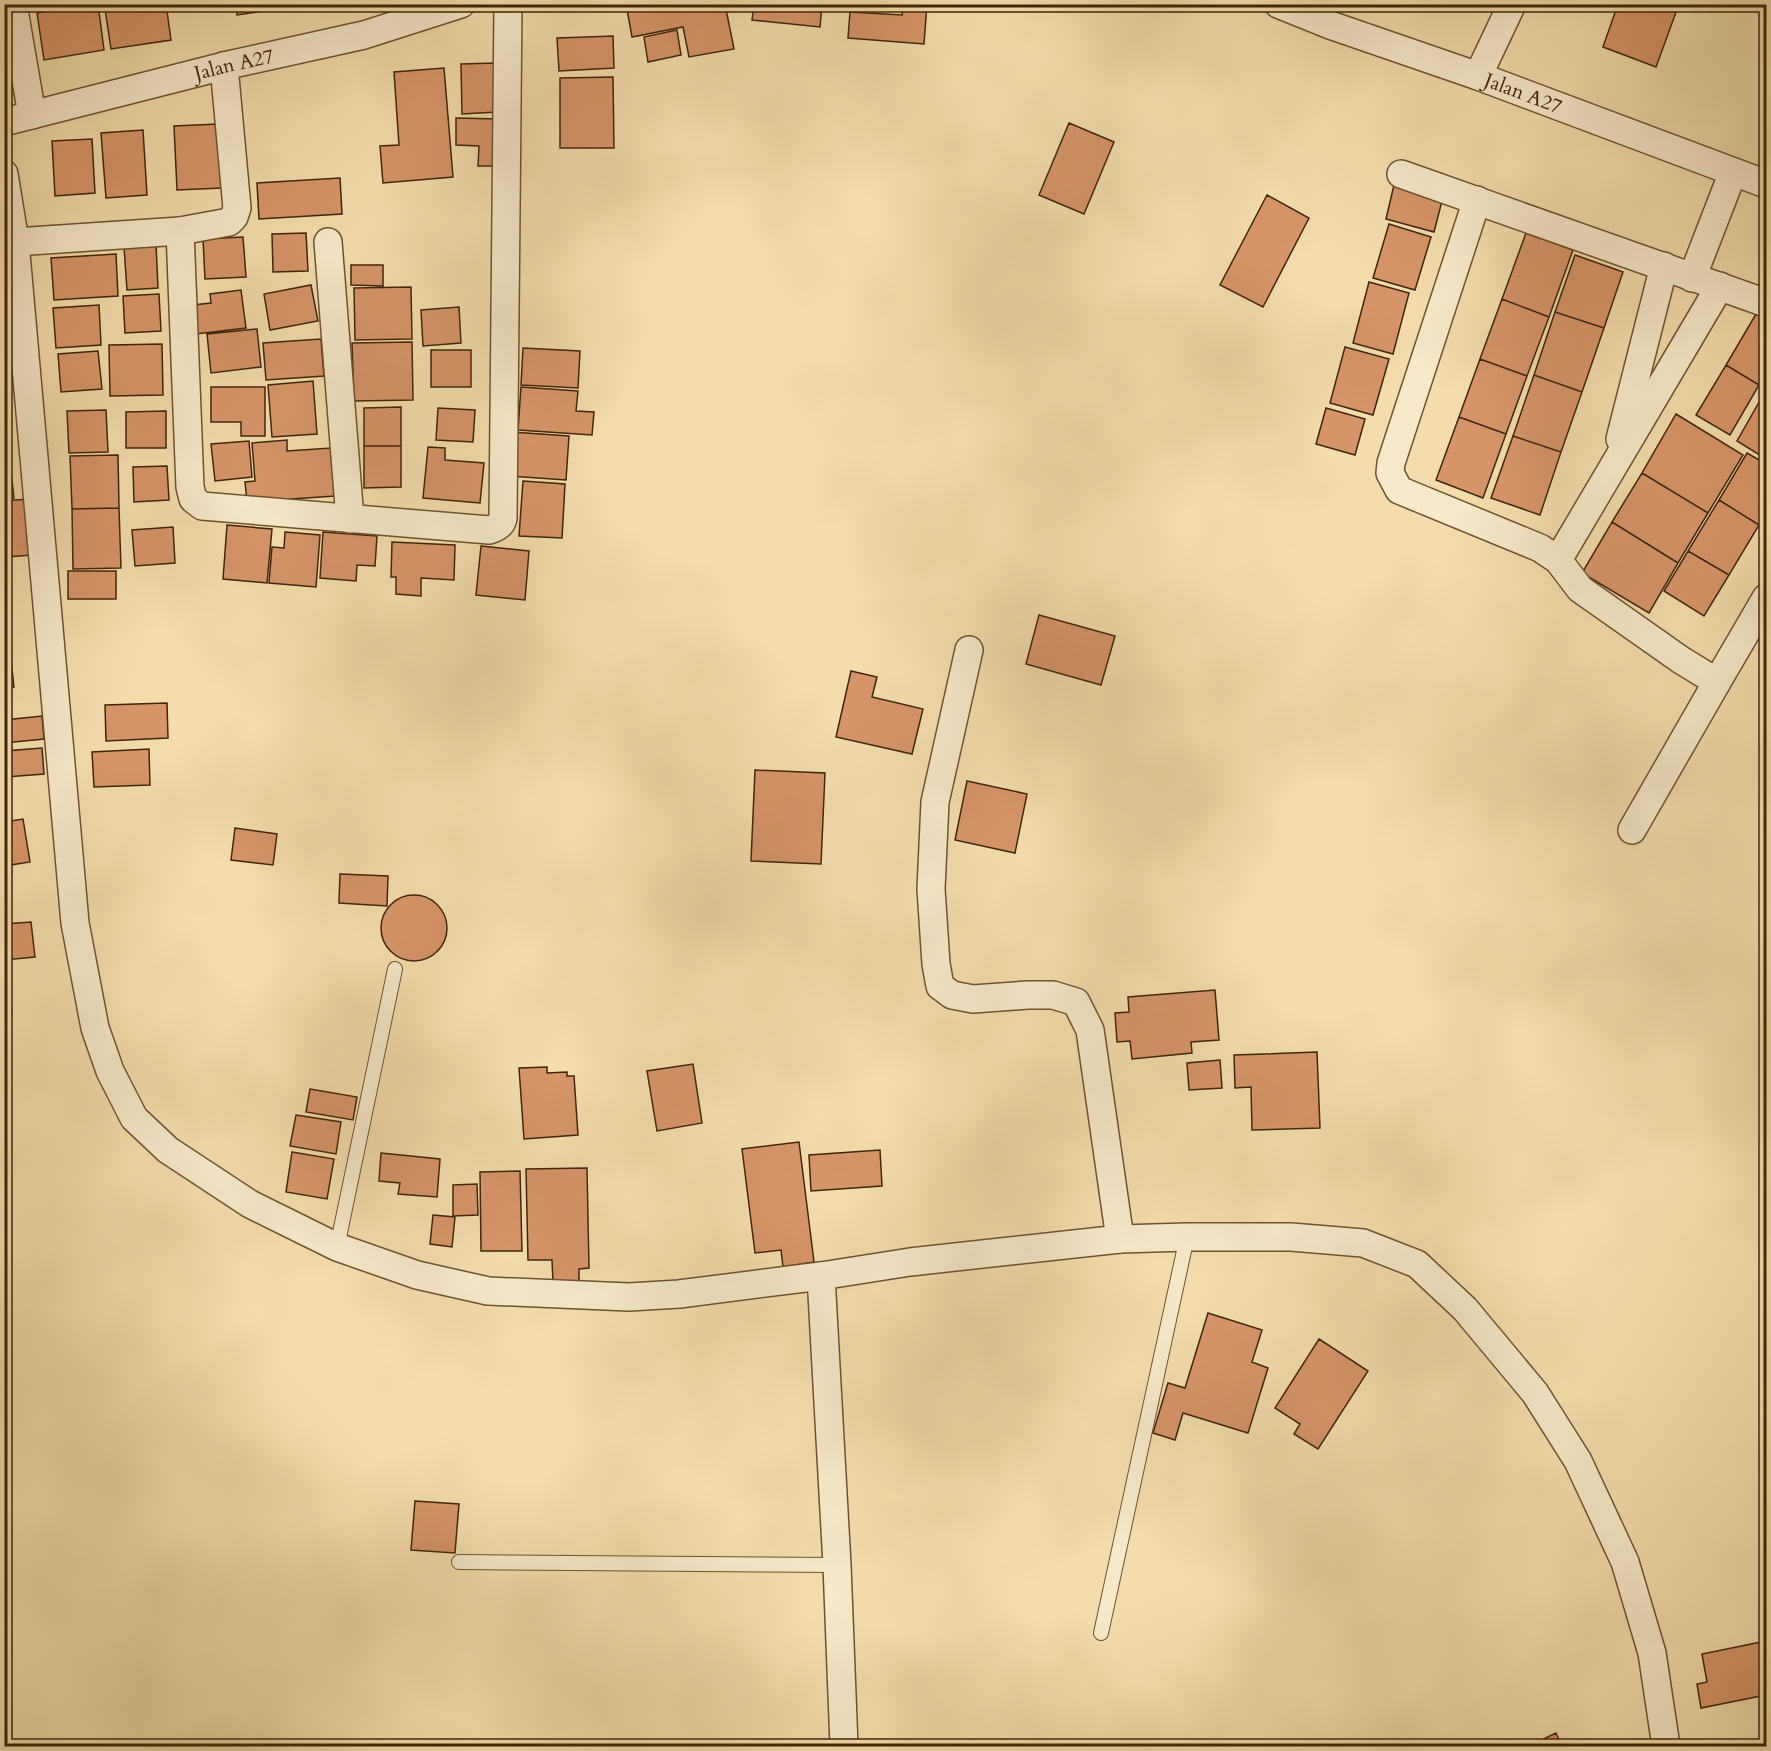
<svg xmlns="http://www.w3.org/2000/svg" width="1771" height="1751" font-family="Cardo,serif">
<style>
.building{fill:#d69569;stroke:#40250b;stroke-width:1.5}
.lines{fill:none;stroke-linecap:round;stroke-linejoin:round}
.service-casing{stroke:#6d5333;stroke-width:16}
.minor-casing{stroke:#6d5333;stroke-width:30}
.service{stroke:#f7e9c9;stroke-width:14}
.minor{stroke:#f7e9c9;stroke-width:27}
.labels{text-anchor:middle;stroke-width:4.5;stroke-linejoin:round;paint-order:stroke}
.street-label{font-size:20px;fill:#40250b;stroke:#f7e9c9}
</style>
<rect width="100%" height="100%" fill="#f3ddac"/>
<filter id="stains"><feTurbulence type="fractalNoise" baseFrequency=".00333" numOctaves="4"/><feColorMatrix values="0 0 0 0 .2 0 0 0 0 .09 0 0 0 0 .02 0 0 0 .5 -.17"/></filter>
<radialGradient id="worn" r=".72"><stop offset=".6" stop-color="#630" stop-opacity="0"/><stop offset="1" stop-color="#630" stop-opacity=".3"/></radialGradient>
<!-- building -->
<path class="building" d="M98,4L104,50L44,60L37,13Z
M121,4H166L171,40L111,49L105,9L121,7Z
M236,4H291L292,7L237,15Z
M386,4H407V7L387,11Z
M626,4H725L734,49L689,57L683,27L632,37Z
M754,4H822L820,27L752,20Z
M903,4H927L924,44L848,38L850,12L902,15Z
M1618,4H1679L1656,67L1603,47Z
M677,30L681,55L648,62L644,37Z
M613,36L614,68L559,71L557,38Z
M496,63L497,112L462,114L461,64Z
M444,68L453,177L383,183L380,146L399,145L394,72Z
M613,77L614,148H560V78Z
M456,118L500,119L498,166H478L479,146L456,145Z
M1069,123L1114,142L1084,214L1039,195Z
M218,124L222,188L177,190L174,126Z
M143,130L147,195L106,198L101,133Z
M92,139L95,193L55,196L52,141Z
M340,178L342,214L259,219L257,183Z
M1394,185L1443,197L1434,232L1386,219Z
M1267,195L1309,218L1263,307L1220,285Z
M1389,224L1431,237L1415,290L1373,278Z
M306,233L308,271L273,272L272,234Z
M1526,233L1573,250L1549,317L1502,299Z
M243,237L246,277L205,279L203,239Z
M156,244L158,288L127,290L124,247Z
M116,254L118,296L54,300L51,258Z
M1575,255L1623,272L1604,328L1555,312Z
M351,265H383V286L351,285Z
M1369,282L1409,293L1393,354L1353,343Z
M311,285L318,321L270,330L264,294Z
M411,287L412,339L355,340L354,288Z
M241,290L246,328L196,334L193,305L211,303L210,294Z
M159,294L161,331L125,333L123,296Z
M1502,299L1549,317L1527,376L1480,359Z
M99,305L101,345L56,348L53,308Z
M459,307L461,343L423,346L421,310Z
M1555,312L1604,328L1582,392L1534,375Z
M1756,314L1766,320V373L1759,385L1726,365Z
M257,329L261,367L211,373L207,334Z
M321,339L324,376L266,380L263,343Z
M412,342L413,400L354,401L352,343Z
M162,344L163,395L110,396L109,345Z
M1345,347L1389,359L1373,415L1330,403Z
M523,348L580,351L578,388L521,385Z
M431,350H471V387H431Z
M98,351L102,389L61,392L58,354Z
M1480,359L1527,376L1506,434L1459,417Z
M1726,365L1759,385L1730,435L1696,415Z
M1534,375L1582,392L1561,452L1513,436Z
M313,381L317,434L272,437L268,385Z
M211,387H265V436H241V422H211Z
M521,387L578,391L576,411L594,412L592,435L518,430Z
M1766,390V459L1737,441Z
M401,407V446H364V408Z
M438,408L475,410L473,442L436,440Z
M1326,408L1365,419L1355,455L1316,444Z
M106,410L108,452L69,453L67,411Z
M166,411V448H126V412Z
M1676,414L1743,455L1708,513L1642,473Z
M1459,417L1506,434L1483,498L1436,480Z
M512,432L569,436L566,480L509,476Z
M1513,436L1561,452L1540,515L1491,498Z
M287,440V451L331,448L335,496L247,502L245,482L255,481L252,443Z
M249,441L252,477L215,481L211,444Z
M8,444L14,498L4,499V445Z
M364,446H401V487L364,488Z
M428,447L445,448V460L484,463L480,503L423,498Z
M1747,453L1766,464V513L1759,525L1719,500Z
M118,455L119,508L72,509L70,456Z
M167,466L169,500L134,502L133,467Z
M1642,473L1708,513L1678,563L1612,522Z
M523,481L565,484L562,538L519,536Z
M28,499L32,555L6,557L4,501Z
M1719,500L1759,525L1729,575L1688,551Z
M119,508L121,568L73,569L72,509Z
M1612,522L1678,563L1649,613L1582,573Z
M227,525L272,529L267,583L223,579Z
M173,527L175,563L135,566L132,530Z
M285,532L320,535L316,587L269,583L272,547L284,548Z
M323,532L377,536L375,566L357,565L356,581L320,578Z
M392,542L455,545L454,580L421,578V596L396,594V577H391Z
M481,546L529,551L525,600L476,595Z
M1688,551L1729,575L1704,616L1664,591Z
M68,571H116V599H68Z
M4,578L11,626L4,627Z
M1039,615L1115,636L1101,685L1026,664Z
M9,642L14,687L4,688V643Z
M851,671L877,677L872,697L923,709L912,754L836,737Z
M167,703L168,738L106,741L105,705Z
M42,716L44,739L4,743V720Z
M42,748L44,774L6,777L4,751Z
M149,749L150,785L94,787L92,752Z
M755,770L825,773L821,864L751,861Z
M967,781L1027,794L1015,853L955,840Z
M23,819L30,862L11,865L12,873L4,875V822Z
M235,828L277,834L273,865L231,860Z
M340,874L388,876L387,906L339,903Z
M381 928a33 33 0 1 1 66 0a33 33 0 1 1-66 0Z
M31,922L35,957L4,960V924Z
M4,967H7L12,1012L4,1013Z
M1215,990L1219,1040L1191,1042L1192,1053L1132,1059L1130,1041L1117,1042L1115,1013L1129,1012L1128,997Z
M1317,1052L1320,1128L1252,1130L1251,1087L1235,1088L1234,1055Z
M1220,1060L1222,1088L1189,1090L1187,1063Z
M693,1064L702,1123L657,1131L647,1071Z
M547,1067V1073L567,1072V1076H574L578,1135L524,1139L519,1068Z
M310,1089L357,1097L353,1120L306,1112Z
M296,1115L341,1122L336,1154L290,1146Z
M799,1142L814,1262L783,1267L781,1250L755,1253L742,1149Z
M880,1150L882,1186L811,1191L809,1155Z
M292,1152L334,1159L327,1199L286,1192Z
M381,1153L440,1159L437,1197L398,1194L400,1183L379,1181Z
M587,1168L589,1268L579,1269V1282L553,1283L552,1260H528L526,1169Z
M520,1171L522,1251H481L480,1172Z
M477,1184L478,1215L453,1216V1185Z
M433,1215L455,1217L452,1247L430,1244Z
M1208,1313L1262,1330L1252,1362L1268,1368L1248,1433L1183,1413L1175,1440L1153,1433L1168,1383L1185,1388Z
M1319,1339L1368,1371L1318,1449L1294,1434L1300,1424L1275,1408Z
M415,1501L459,1504L455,1553L411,1550Z
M1766,1641V1711L1764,1712L1761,1696L1701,1708L1697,1684L1707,1682L1702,1654Z
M1556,1733L1562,1746H1529Z"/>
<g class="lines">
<defs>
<path id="service" d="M337,1247L395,969
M459,1562L837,1565
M1101,1633L1187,1237"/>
<g id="minor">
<path d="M13,4L32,115"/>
<path id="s1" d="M1278,4L1330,25L1478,76L1766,184"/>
<path d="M1478,76L1512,4"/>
<path id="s2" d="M4,122L224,66L364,35L461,4"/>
<path d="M4,174L15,242L75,923L95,1028L110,1071L134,1118L168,1150L250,1204L337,1247L417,1275L488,1291L629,1297L679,1294L821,1276L910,1262L1120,1239L1187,1237H1291L1363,1243L1417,1264L1465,1309L1535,1393L1578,1461L1625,1562L1652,1653L1666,1746"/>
<path d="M1401,174L1766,303"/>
<path d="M1477,200L1391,463L1390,473L1399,490L1540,548L1558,560L1580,589L1681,660L1717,682L1766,598"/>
<path d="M180,231L190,487L193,499L202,506L489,530C496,528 502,525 503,518L508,4"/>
<path d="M15,242L180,231L229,222L234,217L237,208L224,66"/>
<path d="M328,242L350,519"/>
<path d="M1692,278L1733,172"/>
<path d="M1620,439L1664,266"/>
<path d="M1558,560L1720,286"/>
<path d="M969,650L935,802L931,889L936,964L940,986L952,995L973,999L1028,995H1053L1076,1002L1090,1030L1120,1239"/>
<path d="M1632,830L1717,682"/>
<path d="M821,1276L837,1565L844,1746"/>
</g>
</defs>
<!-- service casing -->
<use href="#service" class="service-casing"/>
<!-- minor casing -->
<use href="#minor" class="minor-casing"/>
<!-- service -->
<use href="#service" class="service"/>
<!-- minor -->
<use href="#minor" class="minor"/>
</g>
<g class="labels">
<!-- street labels -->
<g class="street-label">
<text dy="7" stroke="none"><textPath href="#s2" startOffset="237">Jalan A27</textPath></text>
<text dy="7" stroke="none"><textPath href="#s1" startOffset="261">Jalan A27</textPath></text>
</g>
</g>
<!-- margin -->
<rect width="1771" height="1751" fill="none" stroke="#f3ddac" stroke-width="24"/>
<rect x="6" y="6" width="1759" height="1739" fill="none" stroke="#40250b" stroke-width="3"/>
<rect x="12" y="12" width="1747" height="1727" fill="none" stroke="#40250b" stroke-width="1.5"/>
<rect width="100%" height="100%" filter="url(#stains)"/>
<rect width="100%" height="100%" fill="url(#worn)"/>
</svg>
